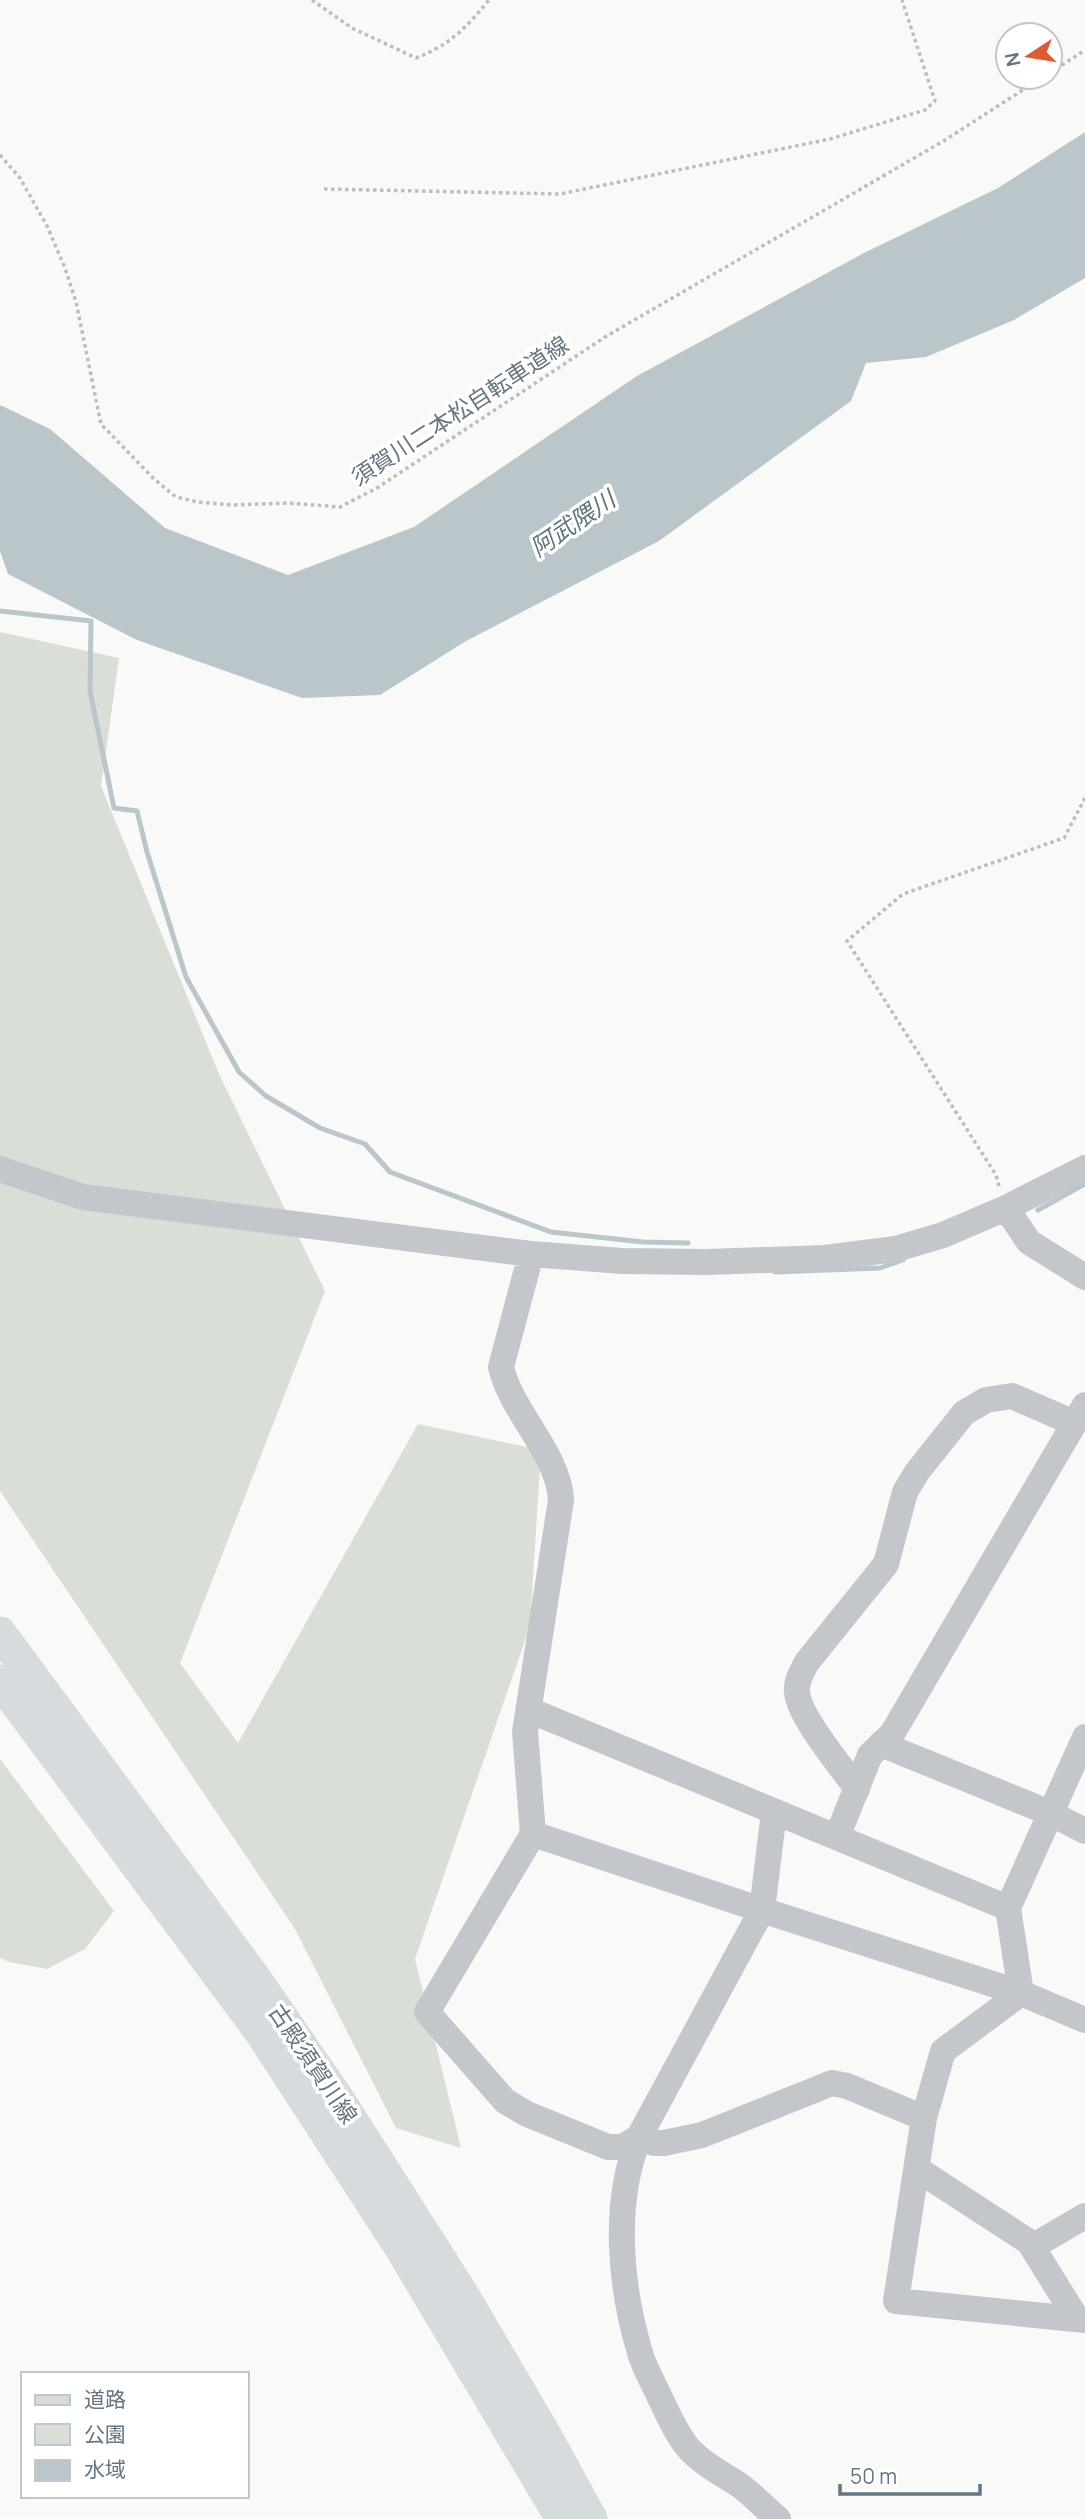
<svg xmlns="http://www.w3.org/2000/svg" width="1085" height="2519" font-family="Manrope,'Noto Sans JP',sans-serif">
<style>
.green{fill:#d9ded6}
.water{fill:#bac6ca}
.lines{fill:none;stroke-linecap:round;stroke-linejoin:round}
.stream{stroke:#bac6ca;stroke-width:5}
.path{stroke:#bbbec1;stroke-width:3.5;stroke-dasharray:3.5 3.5;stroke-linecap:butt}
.minor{stroke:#c3c7cb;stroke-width:26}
.major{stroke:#d6dbde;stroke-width:33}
.labels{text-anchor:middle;stroke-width:7;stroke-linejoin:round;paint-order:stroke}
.street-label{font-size:23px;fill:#657582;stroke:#fff}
.water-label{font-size:24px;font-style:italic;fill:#60747c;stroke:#fff}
</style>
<rect width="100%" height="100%" fill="#f9f9f7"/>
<!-- green -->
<path class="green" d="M0,632L119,658L101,786L219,1074L325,1291L180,1663L238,1743L418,1424L541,1450L530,1626L415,1959L461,2148L396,2128L295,1929L0,1491Z
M0,1759L114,1911L85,1949L47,1969L9,1962L0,1958Z"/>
<!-- water -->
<path class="water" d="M1085,132V278L1014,320L926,357L866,363L851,401L659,541L466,641L380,695L302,698L137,640L8,574L0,551V405L50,429L165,528L288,575L414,527L637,376L864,253L998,188Z"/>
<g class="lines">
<!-- stream -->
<path class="stream" d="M0,611L91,621L90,691L114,808L137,811L147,852L186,977L239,1072L266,1096L320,1128L365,1144L390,1172L551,1232L643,1242L688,1243
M1038,1210L1085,1184
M775,1272L880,1268L903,1260"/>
<!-- path -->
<path class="path" d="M312,0L352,28L416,58C450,45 466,28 489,0
M1050,73L1085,50
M0,155L20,178L47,226L65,268L76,302L101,424L154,479L176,497L198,502L232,505L287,503L340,507L377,488L605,337L942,142L1043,77
M324,189L560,194L830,139L925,110L935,101L902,0
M999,1186L996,1175L847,941L903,894L1064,838L1085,798"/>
<!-- minor -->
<path class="minor" d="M0,1169L83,1197L531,1254L622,1261L707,1262L825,1258L896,1249L943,1235L1006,1208L1085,1168
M1006,1208L1029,1242L1085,1277
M531,1254L501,1367C511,1412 559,1454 561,1500L525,1732L533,1834L427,2012L505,2101L527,2114L608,2147H623L639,2137L654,2143H664L702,2135L832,2083L847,2086L924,2118
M529,1710L1008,1908
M1085,1737L1008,1908L1021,1993L943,2051L924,2118L896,2301L1085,2320
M881,1744L1050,1813L1085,1831
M857,1789C841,1766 799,1717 797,1692C796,1681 802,1671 807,1662L886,1564L905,1492L917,1472L964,1413L986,1400L1012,1396L1074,1423
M774,1812L762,1910L639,2137C612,2205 620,2287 641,2356C646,2371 655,2386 661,2400C669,2416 678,2437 690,2450C705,2466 725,2475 742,2487C755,2497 766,2509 778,2519
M533,1834L762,1910L1021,1993L1085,2020
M837,1837L870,1755L892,1734L1085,1405
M917,2169L1029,2242L1077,2319
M1032,2247L1085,2216"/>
<!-- major -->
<path class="major" d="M0,1633L253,1976L340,2102L461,2292L545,2435L591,2519
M0,1681L260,2031L401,2248L562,2519"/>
</g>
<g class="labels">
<!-- street labels -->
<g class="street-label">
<text transform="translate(460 411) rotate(-33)" y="8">須賀川二本松自転車道線</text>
<text transform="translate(313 2064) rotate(56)" y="8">古殿須賀川線</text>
</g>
<!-- water labels -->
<g class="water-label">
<text transform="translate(573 524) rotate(-34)" y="8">阿武隈川</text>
</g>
</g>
<!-- legend -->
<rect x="21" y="2372" width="228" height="126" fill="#ffffff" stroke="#c1c8cd" stroke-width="2"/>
<rect x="35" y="2395" width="35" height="10" fill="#d6dbde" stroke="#c1c8cd" stroke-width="2"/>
<text x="84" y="2407" font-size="21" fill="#657582">道路</text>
<rect x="35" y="2424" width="35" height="21" fill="#d9ded6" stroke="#c1c8cd" stroke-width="2"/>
<text x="84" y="2442" font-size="21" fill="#657582">公園</text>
<rect x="35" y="2460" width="35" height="21" fill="#bac6ca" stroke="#c1c8cd" stroke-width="2"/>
<text x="84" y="2477" font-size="21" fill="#657582">水域</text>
<!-- north arrow -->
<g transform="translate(1029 56) rotate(258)"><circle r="33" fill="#ffffff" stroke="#c1c8cd" stroke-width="2"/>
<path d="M0-5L12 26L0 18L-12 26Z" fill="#e15930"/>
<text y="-10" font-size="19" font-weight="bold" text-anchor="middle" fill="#657582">N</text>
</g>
<!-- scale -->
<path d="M840 2484v10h140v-10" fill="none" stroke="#657582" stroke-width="3.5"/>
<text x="850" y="2484" font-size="21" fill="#657582" stroke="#ffffff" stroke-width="5" paint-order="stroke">50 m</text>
</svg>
